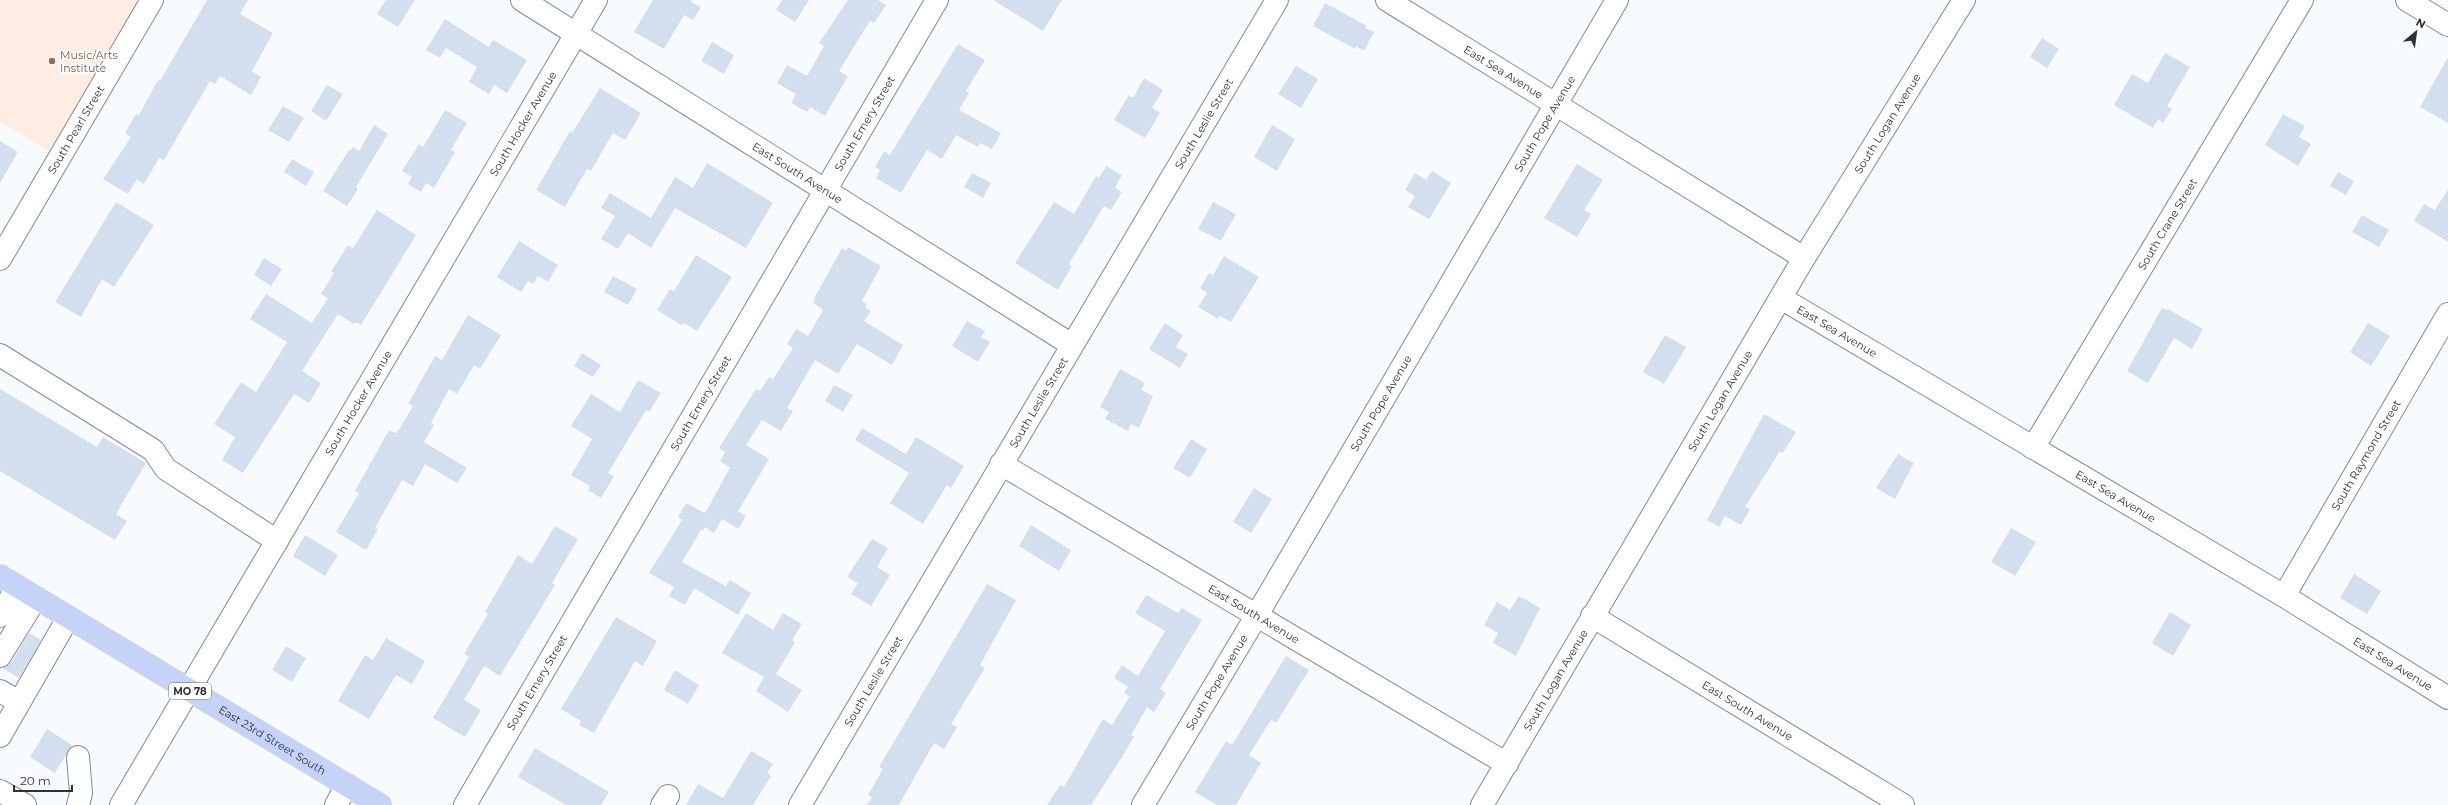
<svg xmlns="http://www.w3.org/2000/svg" width="2448" height="805" font-family="Montserrat,sans-serif">
<style>
.education{fill:#ffede3}
.building{fill:#d3dfef}
.lines{fill:none;stroke-linecap:round;stroke-linejoin:round}
.minor-casing{stroke:#848991;stroke-width:24}
.major-casing{stroke:#d5d6d6;stroke-width:24}
.minor{stroke:#fff;stroke-width:22}
.major{stroke:#c5d3f8;stroke-width:22}
.education-dot{fill:#8d6e63;stroke:#fff;stroke-width:1.5}
.labels{text-anchor:middle;stroke-width:3;stroke-linejoin:round;paint-order:stroke}
.shield{fill:#fff;stroke:#6d6f71;stroke-width:1}
.shield-label{font-size:10px;font-weight:bold;fill:#2f3134}
.education-label{font-size:11px;fill:#785e54;stroke:#fff;text-anchor:start}
.street-label{font-size:11px;fill:#2f3134;stroke:#fff}
</style>
<rect width="100%" height="100%" fill="#f8fbfe"/>
<!-- education -->
<path class="education" d="M0,0H141L50,152L0,122Z"/>
<!-- building -->
<path class="building" d="M207,0H248L240,14L273,33L252,71L261,77L251,95L220,76L215,84L210,81L164,160L159,158L144,184L137,179L128,194L103,179L131,137L125,133L136,114L139,115L158,80L160,81Z
M386,0H415L398,27L377,14Z
M653,0H692L691,2L701,7L693,20L684,15L664,49L634,32Z
M782,0H809L795,22L776,10Z
M848,0H878L886,5L874,23L870,21L839,71L848,76L825,116L810,107L807,112L791,103L796,94L777,83L787,65L807,76L824,46L819,43Z
M993,0H1062L1043,31Z
M1325,3L1367,26L1365,28L1374,32L1364,51L1356,46L1355,49L1313,26Z
M445,19L489,47L493,40L527,60L507,93L494,85L489,94L469,82L477,67L446,48L440,58L426,50Z
M2042,38L2059,49L2047,68L2030,57Z
M712,42L734,55L724,74L701,61Z
M958,44L985,60L966,91L969,93L959,110L1001,133L992,149L980,143L978,147L956,135L942,159L927,150L901,193L876,178L880,170L875,167L884,151L890,155Z
M2165,53L2190,67L2167,106L2172,109L2163,123L2158,119L2153,128L2114,105L2132,74L2148,83Z
M2448,57V123L2420,107Z
M1296,66L1318,79L1301,108L1278,94Z
M1144,78L1163,90L1152,108L1160,113L1145,138L1114,120L1129,95L1133,98Z
M327,85L343,94L326,121L311,111Z
M600,88L641,113L625,140L613,133L591,171L587,169L565,207L536,190L570,131L572,133Z
M283,106L304,118L289,142L268,130Z
M445,110L467,123L451,150L455,152L434,188L426,183L421,192L408,184L412,177L402,171L419,144L423,147Z
M2283,114L2305,126L2299,137L2311,144L2298,166L2265,145Z
M374,125L388,134L356,187L358,189L347,206L323,191L349,150L350,151L353,147L359,151Z
M1272,125L1295,139L1277,171L1254,157Z
M0,141L18,152L0,183Z
M292,159L314,172L306,186L284,172Z
M707,163L773,203L746,248L675,208L651,248L628,233L618,249L601,239L615,216L601,208L610,193L651,218L675,177L693,188Z
M1577,164L1603,180L1584,210L1591,214L1577,237L1544,218Z
M1106,166L1122,175L1115,188L1122,192L1111,210L1104,206L1069,264L1072,266L1058,290L1015,263L1054,202L1074,214L1096,176L1099,178Z
M1432,171L1451,183L1429,219L1408,207L1415,196L1405,190L1415,173L1426,180Z
M2338,172L2354,181L2346,195L2330,186Z
M972,173L991,183L983,198L964,187Z
M2448,189V242L2414,221L2424,204L2435,210Z
M116,202L154,225L114,287L102,279L81,317L55,302Z
M1213,202L1236,214L1221,241L1198,229Z
M377,210L416,235L361,325L356,322L354,324L338,314L302,371L321,383L309,403L294,394L243,473L222,460L235,437L214,424L241,382L256,392L287,342L250,319L266,294L312,323L328,298L321,294L334,273L331,272L348,245L353,248Z
M2362,215L2389,230L2379,247L2352,232Z
M519,241L558,265L548,282L538,276L533,284L528,281L521,292L497,277Z
M848,247L881,266L862,301L867,304L865,307L871,311L864,321L903,345L892,365L857,344L838,374L815,360L787,408L793,411L781,431L762,420L746,445L769,459L738,511L746,516L738,529L722,519L714,533L705,527L703,531L701,530L682,562L726,586L730,580L751,593L738,615L694,588L685,605L669,596L674,587L649,573L682,520L678,517L686,503L705,513L730,468L720,461L725,452L719,448L756,389L760,391L769,377L773,379L793,348L787,344L796,329L808,336L823,310L813,303L816,295L842,248L846,251Z
M696,255L732,277L697,331L684,323L681,325L657,310L670,289L674,291Z
M1224,256L1259,277L1231,322L1220,316L1218,319L1198,307L1207,293L1200,288L1209,273L1213,275Z
M264,258L282,269L271,286L254,275Z
M613,276L637,289L628,305L604,292Z
M2162,308L2167,310L2168,309L2203,329L2192,349L2174,338L2148,383L2127,371Z
M468,315L501,335L480,369L474,365L457,394L449,389L431,423L434,425L424,442L467,468L457,483L425,464L413,486L402,480L375,528L378,529L366,550L336,532L359,493L355,491L389,430L396,433L398,431L413,406L408,404L435,356L442,360Z
M967,321L985,331L981,337L990,342L978,362L952,346Z
M1165,323L1183,335L1176,347L1188,354L1180,368L1149,349Z
M2368,323L2390,336L2371,366L2350,352Z
M1665,335L1686,347L1664,384L1643,372Z
M582,353L601,365L593,377L574,366Z
M1120,369L1145,383L1141,390L1153,396L1139,428L1131,424L1128,431L1105,419L1109,412L1100,407Z
M638,380L661,393L649,412L646,410L608,473L614,476L601,498L588,490L590,486L571,475L592,439L571,426L591,394L620,412Z
M834,385L853,395L843,412L825,401Z
M0,389L97,447L103,437L146,463L116,514L127,521L115,540L0,471Z
M1764,414L1796,432L1783,453L1780,451L1745,507L1750,509L1741,525L1725,516L1719,527L1707,520Z
M862,428L906,454L916,437L964,466L951,488L947,485L923,524L890,503L909,473L855,440Z
M1191,439L1207,449L1190,478L1173,468Z
M1898,454L1914,463L1895,499L1876,488Z
M1254,488L1272,499L1251,533L1233,522Z
M1031,525L1071,550L1059,571L1019,546Z
M555,526L578,539L552,583L555,585L500,676L484,666L464,700L481,710L465,737L433,718L469,657L464,654L488,614L485,612L518,555L532,564Z
M2011,528L2036,542L2015,576L1991,562Z
M305,535L338,555L325,576L293,556Z
M872,539L888,548L877,567L890,575L871,606L851,594L858,583L847,577Z
M2354,574L2381,591L2367,614L2340,598Z
M987,584L1016,600L980,665L985,668L951,724L957,727L944,749L934,743L899,805H867L872,797L868,795L883,769L879,767Z
M1146,595L1178,613L1182,608L1202,620L1160,689L1166,693L1154,712L1147,707L1131,735L1134,737L1122,757L1091,805H1047L1060,785L1064,787L1103,719L1112,725L1130,696L1124,693L1128,687L1114,678L1122,665L1138,676L1165,631L1135,613Z
M1519,596L1540,608L1516,656L1493,643L1498,633L1484,625L1497,602L1510,610Z
M2170,612L2191,625L2173,656L2152,643Z
M746,613L773,630L783,613L802,624L792,640L795,642L776,674L802,690L788,712L756,691L764,677L722,653Z
M616,617L657,641L643,666L635,661L594,733L579,725L581,721L561,709Z
M29,633L41,640L19,678L2,668L11,663Z
M386,638L425,661L412,684L396,675L369,719L338,701L365,655L373,660Z
M286,646L306,658L292,682L272,670Z
M1286,656L1309,670L1276,723L1271,720L1249,755L1261,763L1236,805H1217L1195,792L1226,741L1232,745Z
M675,670L699,685L688,704L664,690Z
M47,729L72,745L55,773L30,757Z
M535,748L609,792L601,805H566L518,777Z
M751,751L773,764L767,773L771,776L753,805H686L698,784L723,798Z"/>
<g class="lines">
<defs>
<g id="minor">
<path id="s1" d="M522,0L1072,345"/>
<path id="s2" d="M1387,0L1804,258"/>
<path d="M2407,0L2448,25"/>
<path id="s3" d="M0,259L152,0"/>
<path id="s4" d="M1781,298L2284,596L2448,698"/>
<path d="M0,355L153,450L166,469L277,541"/>
<path id="s5" d="M2033,448L2302,0"/>
<path id="s6" d="M1001,464L1507,764"/>
<path id="s7" d="M2284,596L2448,314"/>
<path d="M0,616L17,587"/>
<path id="s8" d="M1592,616L1903,805"/>
<path d="M0,656L36,598"/>
<path d="M0,691L19,702"/>
<path d="M0,736L68,618"/>
<path d="M0,791L25,805"/>
<path d="M78,805L81,793L78,757"/>
<path id="s9" d="M121,805L596,0"/>
<path d="M336,805L347,785"/>
<path id="s10" d="M465,805L937,0"/>
<path d="M662,805L668,796"/>
<path id="s11" d="M800,805L1277,0"/>
<path id="s12" d="M1143,805L1257,615L1617,0"/>
<path id="s13" d="M1482,805L1804,258L1964,0"/>
</g>
<g id="major">
<path id="s14" d="M0,576L380,805"/>
</g>
</defs>
<!-- minor casing -->
<use href="#minor" class="minor-casing"/>
<!-- major casing -->
<use href="#major" class="major-casing"/>
<!-- minor -->
<use href="#minor" class="minor"/>
<!-- major -->
<use href="#major" class="major"/>
</g>
<!-- markers -->
<circle class="education-dot" cx="52" cy="61" r="4"/>
<g class="labels">
<!-- shield labels -->
<rect class="shield" x="169" y="683" width="42" height="16" rx="3"/>
<g class="shield-label">
<text x="190" y="695">MO 78</text>
</g>
<!-- education labels -->
<g class="education-label">
<text x="60" y="59">Music/Arts<tspan x="60" dy="13">Institute</tspan></text>
</g>
<!-- street labels -->
<g class="street-label">
<text dy="4" stroke="none"><textPath href="#s2" startOffset="137">East Sea Avenue</textPath></text>
<text dy="4" stroke="none"><textPath href="#s9" startOffset="791">South Hocker Avenue</textPath></text>
<text dy="4" stroke="none"><textPath href="#s10" startOffset="790">South Emery Street</textPath></text>
<text dy="4" stroke="none"><textPath href="#s13" startOffset="793">South Logan Avenue</textPath></text>
<text dy="4" stroke="none"><textPath href="#s11" startOffset="792">South Leslie Street</textPath></text>
<text dy="4" stroke="none"><textPath href="#s12" startOffset="791">South Pope Avenue</textPath></text>
<text dy="4" stroke="none"><textPath href="#s3" startOffset="150">South Pearl Street</textPath></text>
<text dy="4" stroke="none"><textPath href="#s1" startOffset="325">East South Avenue</textPath></text>
<text dy="4" stroke="none"><textPath href="#s5" startOffset="261">South Crane Street</textPath></text>
<text dy="4" stroke="none"><textPath href="#s4" startOffset="65">East Sea Avenue</textPath></text>
<text dy="4" stroke="none"><textPath href="#s13" startOffset="469">South Logan Avenue</textPath></text>
<text dy="4" stroke="none"><textPath href="#s9" startOffset="467">South Hocker Avenue</textPath></text>
<text dy="4" stroke="none"><textPath href="#s10" startOffset="466">South Emery Street</textPath></text>
<text dy="4" stroke="none"><textPath href="#s11" startOffset="468">South Leslie Street</textPath></text>
<text dy="4" stroke="none"><textPath href="#s12" startOffset="467">South Pope Avenue</textPath></text>
<text dy="4" stroke="none"><textPath href="#s7" startOffset="163">South Raymond Street</textPath></text>
<text dy="4" stroke="none"><textPath href="#s4" startOffset="389">East Sea Avenue</textPath></text>
<text dy="4" stroke="none"><textPath href="#s6" startOffset="294">East South Avenue</textPath></text>
<text dy="4" stroke="none"><textPath href="#s4" startOffset="713">East Sea Avenue</textPath></text>
<text dy="4" stroke="none"><textPath href="#s13" startOffset="145">South Logan Avenue</textPath></text>
<text dy="4" stroke="none"><textPath href="#s11" startOffset="144">South Leslie Street</textPath></text>
<text dy="4" stroke="none"><textPath href="#s10" startOffset="142">South Emery Street</textPath></text>
<text dy="4" stroke="none"><textPath href="#s12" startOffset="143">South Pope Avenue</textPath></text>
<text dy="4" stroke="none"><textPath href="#s8" startOffset="182">East South Avenue</textPath></text>
<text dy="4" stroke="none"><textPath href="#s14" startOffset="318">East 23rd Street South</textPath></text>
</g>
</g>
<!-- north arrow -->
<g transform="translate(2416 32) rotate(29)" stroke="#ffffff" stroke-width="3" paint-order="stroke">
<path d="M0-3L7 15L0 10L-7 15Z" fill="#2f3134"/>
<text y="-6" font-size="11" font-weight="bold" text-anchor="middle" fill="#2f3134">N</text>
</g>
<!-- scale -->
<path d="M14 785v6h58v-6" fill="none" stroke="#2f3134" stroke-width="2"/>
<text x="20" y="785" font-size="12" fill="#2f3134" stroke="#ffffff" stroke-width="3" paint-order="stroke">20 m</text>
</svg>
